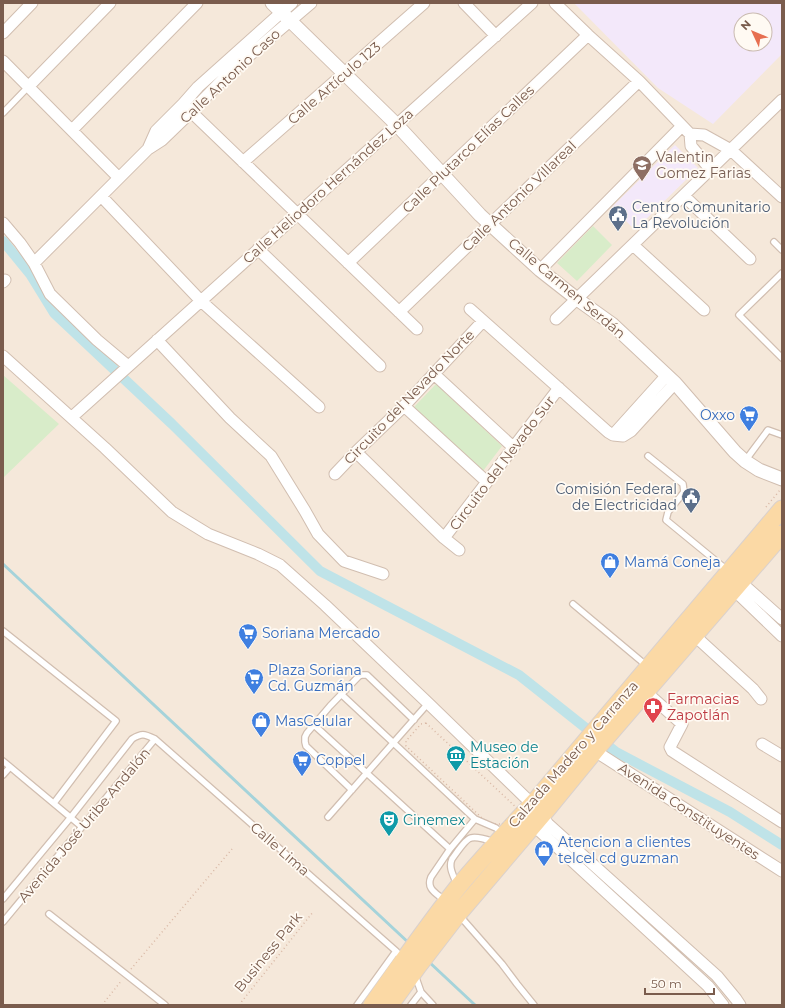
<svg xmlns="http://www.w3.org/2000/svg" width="785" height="1008" font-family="Montserrat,sans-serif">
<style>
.residential{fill:#f5e8da;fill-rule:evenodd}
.education{fill:#f3e8fa;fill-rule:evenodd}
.park{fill:#d8ecc9}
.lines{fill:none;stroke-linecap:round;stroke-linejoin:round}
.stream{stroke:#a5d3da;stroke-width:3}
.canal{stroke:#bfe3e8;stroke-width:10}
.service-casing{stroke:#d1beb0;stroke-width:8}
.minor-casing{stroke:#d1beb0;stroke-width:13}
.tertiary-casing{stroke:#d1beb0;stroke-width:15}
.primary-casing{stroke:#dad1cd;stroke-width:19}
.path{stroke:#d9b8a5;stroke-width:1.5;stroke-dasharray:1 3;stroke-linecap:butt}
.service{stroke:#fff;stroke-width:5.5}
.minor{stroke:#fff;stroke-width:11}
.tertiary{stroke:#fff;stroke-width:13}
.primary{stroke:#fbd9a5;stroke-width:17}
.labels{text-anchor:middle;stroke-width:3.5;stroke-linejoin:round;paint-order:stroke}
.street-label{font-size:14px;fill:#7a5c4d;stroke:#fffaf3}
.education-label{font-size:14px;fill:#785e54;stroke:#fffaf3;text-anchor:start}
.service-label{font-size:14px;fill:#4e5e75;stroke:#fffaf3;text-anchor:start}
.shop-label{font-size:14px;fill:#366cbe;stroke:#fffaf3;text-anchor:start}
.health-label{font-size:14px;fill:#be3a42;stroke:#fffaf3;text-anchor:start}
.culture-label{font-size:14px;fill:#0d838f;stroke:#fffaf3;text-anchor:start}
</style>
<rect width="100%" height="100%" fill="#fdf6ec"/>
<!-- residential -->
<path class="residential" d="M3,3H782V1005H3ZM741,20H765V44H741Z"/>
<!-- education -->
<path class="education" d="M574,3H782V54L713,124L658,88ZM741,20H765V44H741Z
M675,145L698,168L635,230L612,207Z"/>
<!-- park -->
<path class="park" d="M593,226L612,245L577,281L557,263Z
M3,375L59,424L3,478Z
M436,384L502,446L483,471L414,407Z"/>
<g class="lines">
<!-- stream -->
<path class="stream" d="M3,564L410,944
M428,961L475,1005"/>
<!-- canal -->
<path class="canal" d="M3,241L30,274L54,313L172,424L320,571L519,675L616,752L730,812L782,845"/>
<defs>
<path id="service" d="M3,113L29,86
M774,242L782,250
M782,273L739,315L782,358
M648,456L683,484L684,492L668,512L666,520L727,570
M745,461L768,430L782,435
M573,604L647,666
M3,631L116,721L54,803
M341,694L475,819L496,828L502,833
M314,725L450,849
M3,761L82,827
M3,775L10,767
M352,790L306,746L305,742V737L307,733L330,706L359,676L362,675H367L414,720
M328,817L424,708
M457,885C454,876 448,868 452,859C456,854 465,839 471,838C477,836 488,840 494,842
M3,899L71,817L132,739C142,733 144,734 155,739L396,951L403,959
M444,900C436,893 426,889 431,877L450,849L475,819
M49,914L165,1005
M459,915L502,964L517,984L534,1005
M3,922L155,739
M421,992L433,1005
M357,1005L396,951
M411,1005L421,992L415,975"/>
<path id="minor" d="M464,3L496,36
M555,3L588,35L639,81L690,134L704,135L731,150L782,197
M3,33L32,3
M3,61L119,178
M29,86L110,3
M183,104L417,329
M72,130L197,3
M690,134L691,146L711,170
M148,149L156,131L183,104L198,87L292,3
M243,162L424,3
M101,196L201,301L319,407
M684,196L750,259
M3,223L20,243L34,263L50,294L97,340L128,366
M633,245L704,310
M258,249L380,366
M34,263L148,149L162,140L191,112L231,71L311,3
M348,263L588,35
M540,270L682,126
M3,282L5,280
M470,309L608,432L613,435L623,436L631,431L675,383
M399,312L639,81
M556,319L782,100
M157,340L230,418L271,456L305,511L318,534L344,561L383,574
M3,356L105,448L172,512L208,534L258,554L280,565L325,605L429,704L532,804L548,824L717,976L736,999L740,1005
M434,374L513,447
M404,406L487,482
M72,417L532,3
M613,435L667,375
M356,452L444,538L459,550
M335,474L356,452L404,406L483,321
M444,538L559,388
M736,578L782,619
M729,585L782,636
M695,636L753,689L761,699
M646,692L682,724L670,747L672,751L782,822
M762,744L782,756
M595,751L782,871
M531,820L533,825L544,835L708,986L723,1005"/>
<path id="tertiary" d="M272,3L397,125L480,215L540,270L577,299L612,324L675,383L735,452L745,461L759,470L782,479"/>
<path id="primary" d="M372,1005C400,965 428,925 458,887C483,857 510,828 537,799L782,509
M390,1005L418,966L458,914L548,808L598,747L782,534"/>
</defs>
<!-- service casing -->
<use href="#service" class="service-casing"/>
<!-- minor casing -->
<use href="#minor" class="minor-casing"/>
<!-- tertiary casing -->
<use href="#tertiary" class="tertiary-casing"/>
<!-- primary casing -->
<use href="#primary" class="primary-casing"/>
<!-- path -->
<path class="path" d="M766,507L780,490
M426,723L520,811L515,817L512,815L503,824H494L485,821L406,746V741L421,724Z
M131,969L232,849
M102,1005L122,980
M239,1005L313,912"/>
<!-- service -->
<use href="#service" class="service"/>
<!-- minor -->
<use href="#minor" class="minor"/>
<!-- tertiary -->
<use href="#tertiary" class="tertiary"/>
<!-- primary -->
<use href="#primary" class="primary"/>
</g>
<!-- icons -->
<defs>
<symbol id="school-pin" viewBox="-11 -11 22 30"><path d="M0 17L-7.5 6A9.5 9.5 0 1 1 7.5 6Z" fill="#8d6e63" stroke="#fffaf3"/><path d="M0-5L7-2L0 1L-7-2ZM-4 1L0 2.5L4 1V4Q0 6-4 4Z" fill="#fff"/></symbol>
<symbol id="civic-pin" viewBox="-11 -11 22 30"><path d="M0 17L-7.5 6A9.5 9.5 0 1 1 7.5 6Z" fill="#5c6f8a" stroke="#fffaf3"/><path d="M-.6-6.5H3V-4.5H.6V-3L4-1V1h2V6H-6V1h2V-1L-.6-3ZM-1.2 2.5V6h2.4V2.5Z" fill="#fff"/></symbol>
<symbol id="supermarket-pin" viewBox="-11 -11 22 30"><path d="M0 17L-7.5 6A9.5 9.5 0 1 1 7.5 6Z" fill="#3f7fe0" stroke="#fffaf3"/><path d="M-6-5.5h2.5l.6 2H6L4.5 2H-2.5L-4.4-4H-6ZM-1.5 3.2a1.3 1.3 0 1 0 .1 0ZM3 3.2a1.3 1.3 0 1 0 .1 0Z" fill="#fff"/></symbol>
<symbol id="shop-pin" viewBox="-11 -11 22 30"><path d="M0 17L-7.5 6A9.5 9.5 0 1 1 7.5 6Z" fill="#3f7fe0" stroke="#fffaf3"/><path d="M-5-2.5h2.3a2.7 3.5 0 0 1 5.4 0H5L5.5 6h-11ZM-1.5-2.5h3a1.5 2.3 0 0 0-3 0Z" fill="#fff"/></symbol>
<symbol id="pharmacy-pin" viewBox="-11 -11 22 30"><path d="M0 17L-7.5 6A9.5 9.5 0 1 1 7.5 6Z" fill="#e0444e" stroke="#fffaf3"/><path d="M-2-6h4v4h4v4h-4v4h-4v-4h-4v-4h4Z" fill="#fff"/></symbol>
<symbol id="museum-pin" viewBox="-11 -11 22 30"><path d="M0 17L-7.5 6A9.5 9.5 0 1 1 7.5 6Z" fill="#0f9aa8" stroke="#fffaf3"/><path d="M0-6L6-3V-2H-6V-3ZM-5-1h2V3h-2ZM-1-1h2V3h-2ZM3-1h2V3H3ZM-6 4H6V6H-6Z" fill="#fff"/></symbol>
<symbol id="theatre-pin" viewBox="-11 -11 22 30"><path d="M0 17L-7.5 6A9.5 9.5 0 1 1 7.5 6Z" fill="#0f9aa8" stroke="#fffaf3"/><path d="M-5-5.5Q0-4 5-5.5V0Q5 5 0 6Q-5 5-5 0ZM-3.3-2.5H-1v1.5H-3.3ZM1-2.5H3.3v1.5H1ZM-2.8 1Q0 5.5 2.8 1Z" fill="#fff"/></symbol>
</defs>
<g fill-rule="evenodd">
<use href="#school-pin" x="631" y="154" width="22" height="30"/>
<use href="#civic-pin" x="607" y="204" width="22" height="30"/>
<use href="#supermarket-pin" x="738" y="404" width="22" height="30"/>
<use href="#civic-pin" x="680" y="486" width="22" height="30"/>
<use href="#shop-pin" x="599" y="551" width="22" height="30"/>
<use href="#supermarket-pin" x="237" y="622" width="22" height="30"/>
<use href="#supermarket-pin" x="243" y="667" width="22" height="30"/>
<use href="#pharmacy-pin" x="642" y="696" width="22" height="30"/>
<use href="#shop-pin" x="250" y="710" width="22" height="30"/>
<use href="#museum-pin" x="445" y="744" width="22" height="30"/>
<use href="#supermarket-pin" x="291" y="749" width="22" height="30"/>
<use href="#theatre-pin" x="378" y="809" width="22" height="30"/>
<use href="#shop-pin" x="533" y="839" width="22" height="30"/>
</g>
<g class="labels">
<!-- street labels -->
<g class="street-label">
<text transform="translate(230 76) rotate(-43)" y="5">Calle Antonio Caso</text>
<text transform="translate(334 83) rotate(-41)" y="5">Calle Artículo 123</text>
<text transform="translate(468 149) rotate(-44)" y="5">Calle Plutarco Elías Calles</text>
<text transform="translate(328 186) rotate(-42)" y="5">Calle Heliodoro Hernández Loza</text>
<text transform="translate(519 196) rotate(-44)" y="5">Calle Antonio Villareal</text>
<text transform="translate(567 288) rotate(40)" y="5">Calle Carmen Serdán</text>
<text transform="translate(409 397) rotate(-46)" y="5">Circuito del Nevado Norte</text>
<text transform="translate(502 463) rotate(-53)" y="5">Circuito del Nevado Sur</text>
<text transform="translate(573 754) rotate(-49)" y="5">Calzada Madero y Carranza</text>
<text transform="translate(689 811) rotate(33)" y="5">Avenida Constituyentes</text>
<text transform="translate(84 825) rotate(-50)" y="5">Avenida José Uribe Andalón</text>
<text transform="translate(280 849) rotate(41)" y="5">Calle Lima</text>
<text transform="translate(268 952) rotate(-51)" y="5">Business Park</text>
</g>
<!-- education labels -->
<g class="education-label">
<text x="656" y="162">Valentin<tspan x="656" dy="16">Gomez Farias</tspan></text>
</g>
<!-- service labels -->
<g class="service-label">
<text x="632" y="212">Centro Comunitario<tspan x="632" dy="16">La Revolución</tspan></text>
<text x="677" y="494" text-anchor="end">Comisión Federal<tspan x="677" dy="16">de Electricidad</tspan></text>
</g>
<!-- shop labels -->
<g class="shop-label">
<text x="735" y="420" text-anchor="end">Oxxo</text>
<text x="624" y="567">Mamá Coneja</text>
<text x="262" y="638">Soriana Mercado</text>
<text x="268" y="675">Plaza Soriana<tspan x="268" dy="16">Cd. Guzmán</tspan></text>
<text x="275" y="726">MasCelular</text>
<text x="316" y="765">Coppel</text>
<text x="558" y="847">Atencion a clientes<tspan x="558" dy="16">telcel cd guzman</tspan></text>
</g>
<!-- health labels -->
<g class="health-label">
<text x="667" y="704">Farmacias<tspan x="667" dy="16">Zapotlán</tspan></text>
</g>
<!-- culture labels -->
<g class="culture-label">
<text x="470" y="752">Museo de<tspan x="470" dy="16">Estación</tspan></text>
<text x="403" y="825">Cinemex</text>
</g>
</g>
<!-- border -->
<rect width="785" height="1008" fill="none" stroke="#7a5c4d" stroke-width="8"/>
<!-- north arrow -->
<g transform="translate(753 32) rotate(314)"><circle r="19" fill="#fffaf3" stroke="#cabbb1"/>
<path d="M0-3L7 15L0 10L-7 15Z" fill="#e76f51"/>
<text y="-6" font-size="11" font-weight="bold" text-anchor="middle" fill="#7a5c4d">N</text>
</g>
<!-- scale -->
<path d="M645 988v6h69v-6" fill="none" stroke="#7a5c4d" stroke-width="2"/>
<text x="651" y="988" font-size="12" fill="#7a5c4d" stroke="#fffaf3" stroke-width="3" paint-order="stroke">50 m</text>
</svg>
